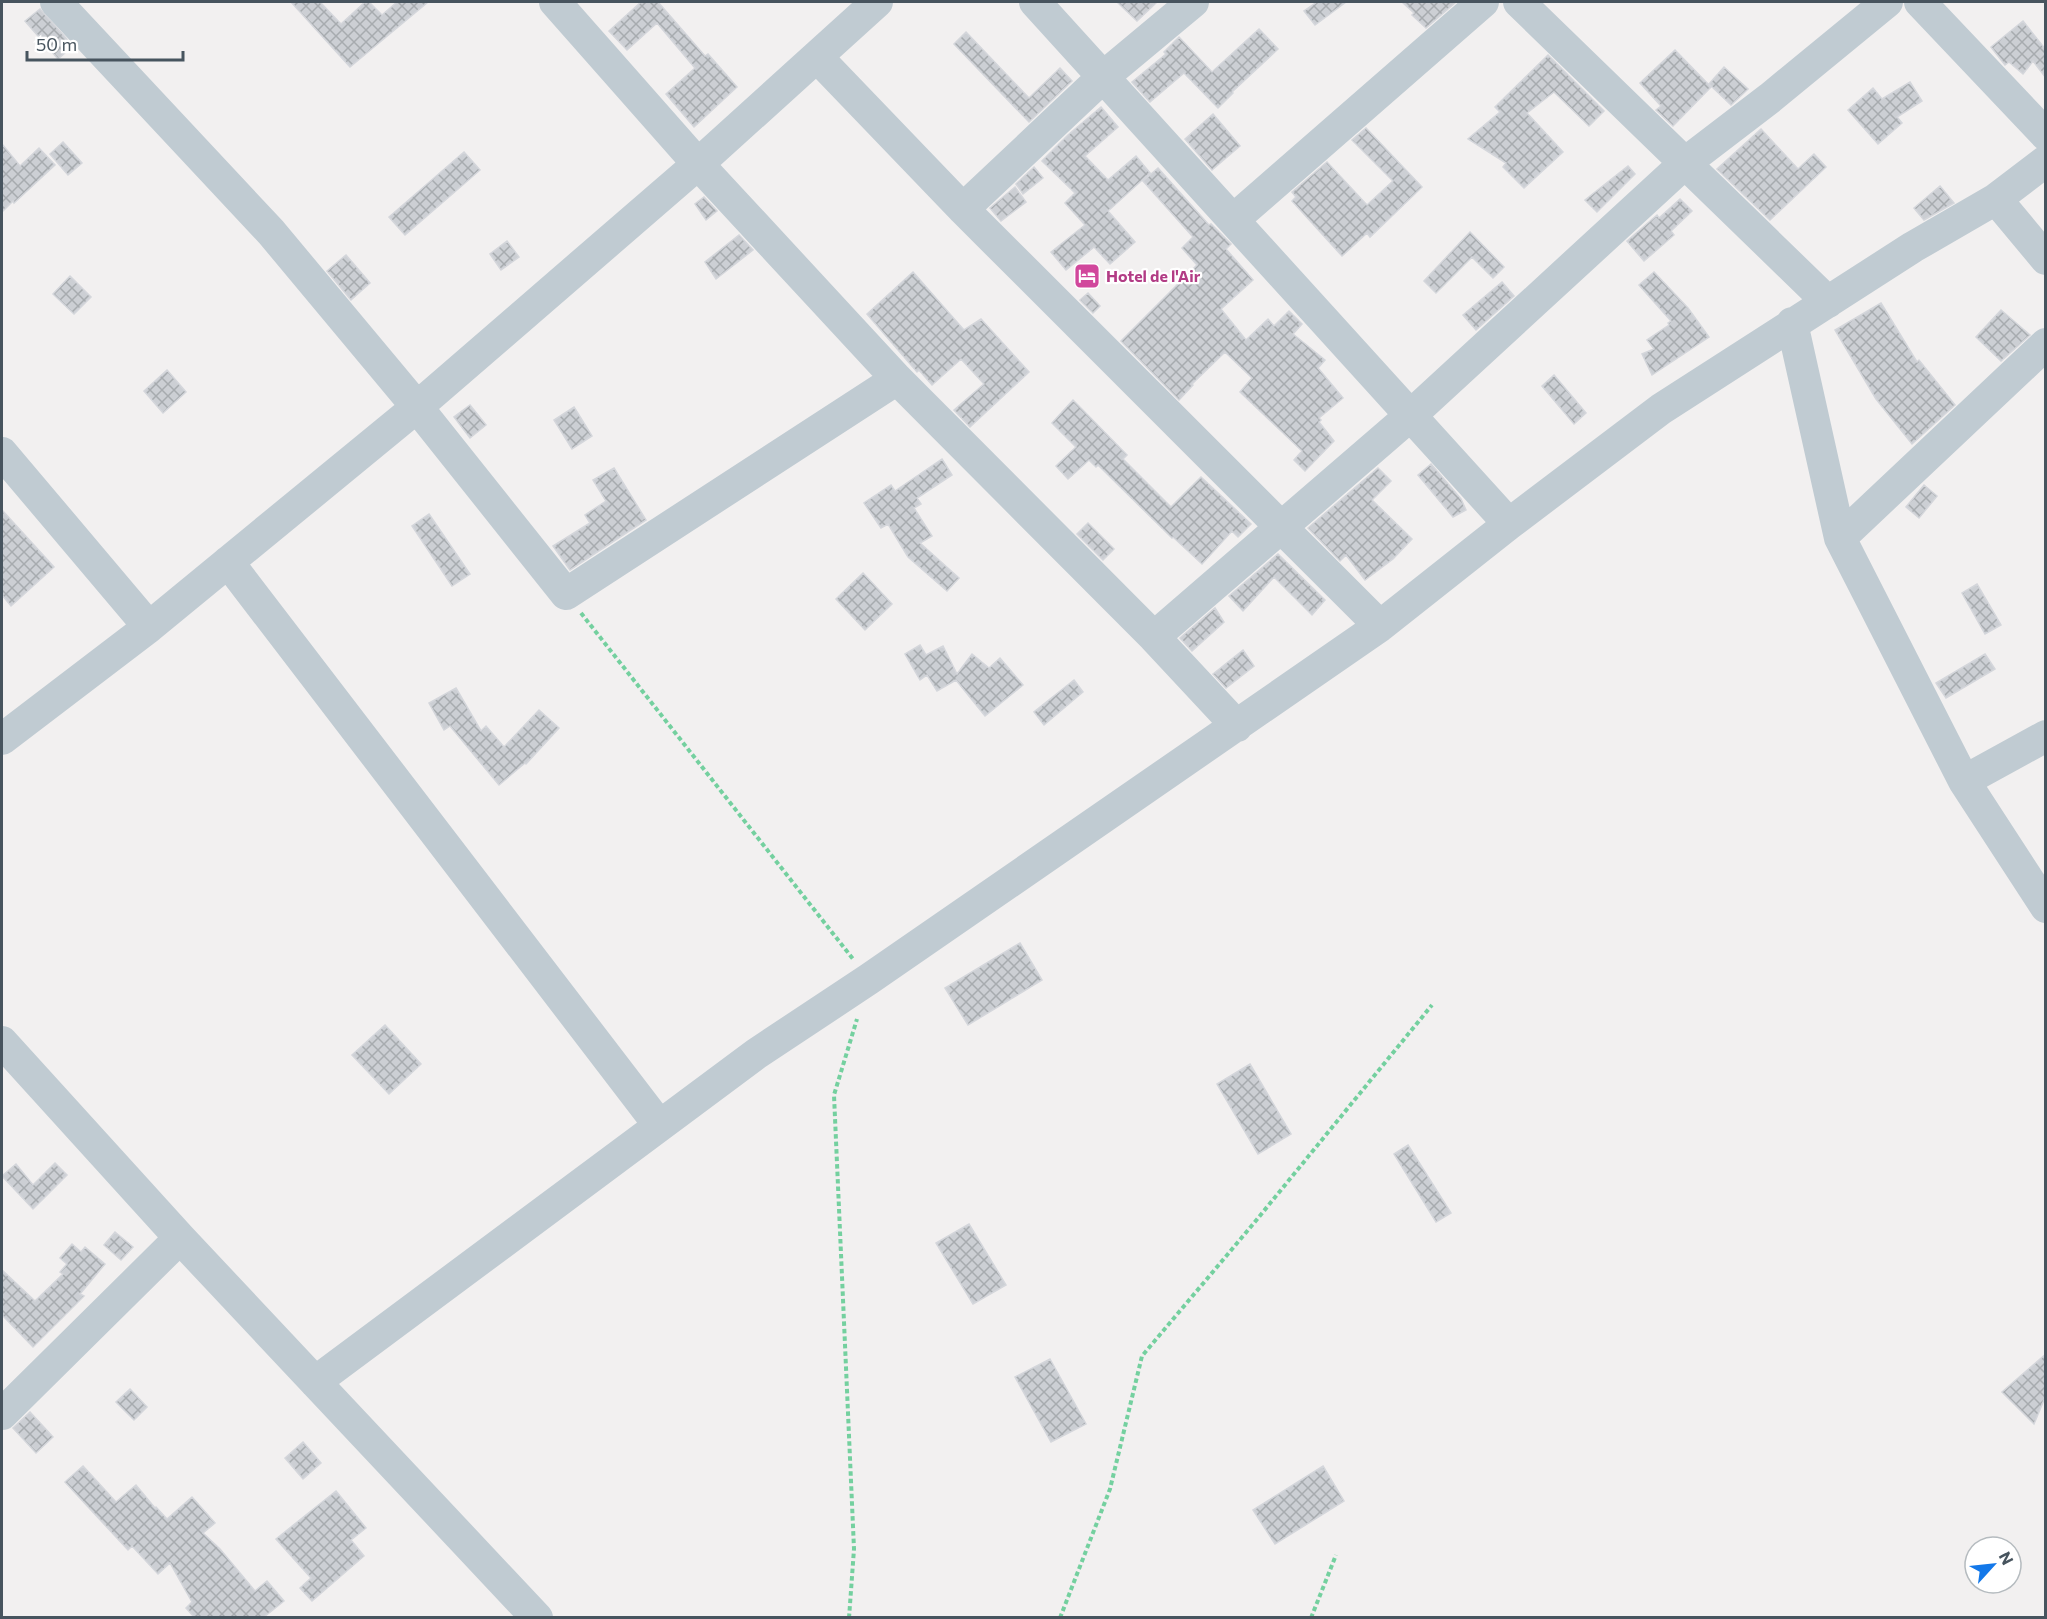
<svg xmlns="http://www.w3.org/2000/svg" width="2047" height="1619" font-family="Commissioner,sans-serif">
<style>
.building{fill:url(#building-cross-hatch);stroke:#d4d6db;stroke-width:1.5}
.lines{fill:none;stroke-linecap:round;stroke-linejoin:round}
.path{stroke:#74d09f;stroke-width:4;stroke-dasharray:4.5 3;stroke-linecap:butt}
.minor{stroke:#c0cbd2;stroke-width:32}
.labels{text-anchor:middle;stroke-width:4.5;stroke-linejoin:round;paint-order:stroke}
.hotel-label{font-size:16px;font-weight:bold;fill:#b23c85;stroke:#fff;text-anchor:start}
</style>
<defs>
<pattern id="building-cross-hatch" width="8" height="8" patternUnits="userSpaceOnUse" patternTransform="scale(1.5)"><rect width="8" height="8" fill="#cccfd4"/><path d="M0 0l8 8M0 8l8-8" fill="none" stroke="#a7abaf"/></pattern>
</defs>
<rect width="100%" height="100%" fill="#f2f0f0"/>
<!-- building -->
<path class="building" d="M291,2H320L341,24L365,2H369L382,15L397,2H428L350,67Z
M641,2H658L705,56L708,54L737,87L694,127L666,94L695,68L657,23L627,50L609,31Z
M1117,2H1157L1137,21Z
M1317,2H1346L1315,25L1304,11Z
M1402,2H1456L1426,28L1412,15L1414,13Z
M40,9L73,46L58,59L25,21Z
M2023,21L2046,50V78L2033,61L2023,74L2009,62L2005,65L1991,47Z
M1259,29L1278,49L1232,92L1233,93L1218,108L1184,73L1150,102L1132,82L1166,54L1164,52L1179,37L1212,72Z
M966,32L1029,98L1060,68L1072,81L1029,122L954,44Z
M1675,50L1711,87L1673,126L1656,110L1661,106L1640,83Z
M1548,55L1604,111L1589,126L1554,92L1527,113L1563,152L1524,188L1503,167L1506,163L1468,139L1500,112L1495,107Z
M1724,67L1748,89L1731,105L1709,84Z
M1910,82L1922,101L1897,117L1902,123L1878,144L1848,110L1873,88L1882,99Z
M1101,107L1118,127L1085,156L1108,180L1136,156L1150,173L1108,211L1135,242L1110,264L1094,247L1066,270L1051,252L1085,225L1065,203L1075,193L1042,161L1068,135Z
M1213,114L1240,146L1212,170L1185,139Z
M1366,128L1422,187L1370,237L1367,233L1342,256L1292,201L1296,197L1292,192L1327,162L1367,205L1393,181L1352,140Z
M1761,129L1798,169L1814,154L1826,167L1770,220L1717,169Z
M63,142L82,163L68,175L50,154Z
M2,144L20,166L39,148L55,165L14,203L13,201L2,212Z
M464,152L480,170L405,235L389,217Z
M1628,166L1635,174L1597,212L1585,200Z
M1034,167L1043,178L1023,194L1016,184Z
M1158,168L1209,225L1211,224L1231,244L1226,249L1253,280L1221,309L1246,340L1268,319L1274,326L1289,311L1302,324L1293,334L1325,360L1318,368L1343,398L1319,418L1321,420L1319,422L1334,441L1305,471L1294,460L1302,451L1240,392L1252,378L1225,352L1192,384L1193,385L1179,400L1121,341L1197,265L1182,248L1193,237L1143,181Z
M1940,186L1954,203L1924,220L1914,208Z
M1015,187L1026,202L1001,221L990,208Z
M704,197L717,211L706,220L695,204Z
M1680,199L1692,211L1671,231L1674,235L1644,261L1627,241L1657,215L1659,218Z
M1470,232L1504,267L1493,278L1472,257L1436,293L1424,281Z
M739,235L753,250L716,279L705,262Z
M507,241L519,257L501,270L490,254Z
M346,255L370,283L351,300L327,271Z
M913,272L964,330L981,319L1029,372L970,427L954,410L984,384L961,359L932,385L919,370L917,372L867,314Z
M1654,272L1688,308L1709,337L1652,375L1642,354L1654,349L1647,340L1669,325L1668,323L1671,321L1639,285Z
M70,276L91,297L74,314L53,294Z
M1502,282L1514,296L1476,330L1463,315Z
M1088,293L1100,306L1093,313L1080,300Z
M1881,303L1917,362L1919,360L1955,405L1912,444L1876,399L1835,330Z
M2001,310L2030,335L2001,361L1976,337Z
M167,370L186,392L163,413L144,391Z
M1554,375L1586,413L1574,424L1542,386Z
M1073,400L1127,455L1123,459L1171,507L1201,477L1251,524L1238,537L1232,531L1202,564L1173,537L1172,538L1098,465L1096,467L1089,460L1068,479L1056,466L1076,447L1052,423Z
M470,405L486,425L470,438L454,417Z
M574,407L592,436L572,449L554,420Z
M942,459L952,475L917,498L921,504L914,508L932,536L920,543L959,578L947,591L908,557L888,524L881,528L864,503L891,485L895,491Z
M1431,464L1461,499L1466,510L1453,517L1418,475Z
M614,468L646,520L570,570L553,546L590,523L585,515L606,501L593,480Z
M1378,468L1391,481L1372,500L1412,539L1393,559L1365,580L1346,555L1340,561L1308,528Z
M1924,485L1937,496L1919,518L1906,507Z
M2,510L54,567L11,606L2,595Z
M429,514L470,574L452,586L412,526Z
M1088,523L1114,549L1103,560L1077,534Z
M1278,554L1325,600L1312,615L1274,577L1243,611L1229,596Z
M863,573L892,604L865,630L836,599Z
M1977,584L2001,625L1985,634L1962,593Z
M1215,608L1224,622L1192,651L1180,638Z
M920,645L926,655L943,646L957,674L972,654L989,668L1000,658L1023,685L985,716L956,680L937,691L927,675L920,680L905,654Z
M1243,650L1254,666L1226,688L1213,674Z
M1985,654L1995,669L1946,698L1936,683Z
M1074,680L1083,692L1044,725L1034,712Z
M456,688L481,731L486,726L504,747L539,710L559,728L526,764L525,763L499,785L450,726L444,730L429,703Z
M1020,943L1042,980L968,1025L945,988Z
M385,1025L421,1064L389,1094L352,1055Z
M1250,1064L1291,1134L1258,1154L1217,1084Z
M1408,1145L1451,1213L1436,1222L1394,1154Z
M55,1163L67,1175L33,1209L2,1176L16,1164L33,1185Z
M969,1224L1006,1285L973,1304L936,1243Z
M115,1232L133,1247L121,1260L104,1245Z
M72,1244L81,1252L85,1247L105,1264L80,1294L84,1296L33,1347L2,1315V1270L35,1301L63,1274L60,1272L67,1264L60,1258Z
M2046,1354V1395L2034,1424L2002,1392Z
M1050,1359L1086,1424L1051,1442L1015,1377Z
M130,1389L147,1407L134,1420L116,1402Z
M30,1412L53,1437L36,1453L13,1428Z
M303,1442L321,1463L303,1479L285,1458Z
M83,1466L116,1502L136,1485L155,1508L156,1507L167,1519L192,1497L215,1523L203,1533L220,1549L255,1591L267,1581L284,1601L264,1617H194L186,1608L192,1602L170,1563L158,1574L132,1546L128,1550L65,1482Z
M1323,1466L1344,1501L1275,1544L1253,1510Z
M336,1491L366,1528L351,1540L364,1556L312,1601L300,1588L311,1578L276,1539Z"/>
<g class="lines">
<!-- path -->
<path class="path" d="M581,613L853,959
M849,1618L854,1549L834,1095L857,1019
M1060,1618L1110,1489L1142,1356L1254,1223L1432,1005
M1311,1618L1336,1555"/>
<!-- minor -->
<path class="minor" d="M56,2L271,232L417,407L566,594L897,379
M555,2L698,164L897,379L1154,637L1237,726
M1035,2L1509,524
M1519,2L1828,302
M1920,2L2046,135
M817,57L963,209L1380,626
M1996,199L2046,259
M963,209L1103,77L1193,2
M1233,220L1483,2
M1792,323L1840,538L1964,781L2046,736
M2,453L149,627
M1840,538L2046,344
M228,562L659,1125
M1154,637L1410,416L1685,163L1770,98L1887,2
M2,739L149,627L417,407L698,164L877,2
M1964,781L2046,907
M2,1042L180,1238L537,1618
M315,1382L756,1054L869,979L1380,626L1509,524L1661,409L1913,247L1996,199L2046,161
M2,1414L180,1238"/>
</g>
<!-- icons -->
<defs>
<symbol id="hotel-square" viewBox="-11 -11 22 22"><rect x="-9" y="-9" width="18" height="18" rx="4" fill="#d1479c" stroke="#fff"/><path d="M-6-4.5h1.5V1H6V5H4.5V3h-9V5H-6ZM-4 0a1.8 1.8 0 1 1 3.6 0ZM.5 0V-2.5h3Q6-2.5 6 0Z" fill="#fff"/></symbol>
</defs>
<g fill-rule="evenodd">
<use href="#hotel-square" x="1072" y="261" width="30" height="30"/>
</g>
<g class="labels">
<!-- hotel labels -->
<g class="hotel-label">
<text x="1106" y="282">Hotel de l'Air</text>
</g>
</g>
<!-- border -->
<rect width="2047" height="1619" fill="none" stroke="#47545e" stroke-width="6"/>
<!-- north arrow -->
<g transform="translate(1993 1565) rotate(63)"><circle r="28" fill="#ffffff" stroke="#b5bbbf" stroke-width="1.5"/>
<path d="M0-4.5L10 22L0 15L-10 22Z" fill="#1378e9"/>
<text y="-9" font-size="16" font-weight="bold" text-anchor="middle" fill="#47545e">N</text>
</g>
<!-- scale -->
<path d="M27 51v9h156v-9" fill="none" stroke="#47545e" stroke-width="3"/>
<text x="36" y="51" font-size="18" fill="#47545e" stroke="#ffffff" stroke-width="4.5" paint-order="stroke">50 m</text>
</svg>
